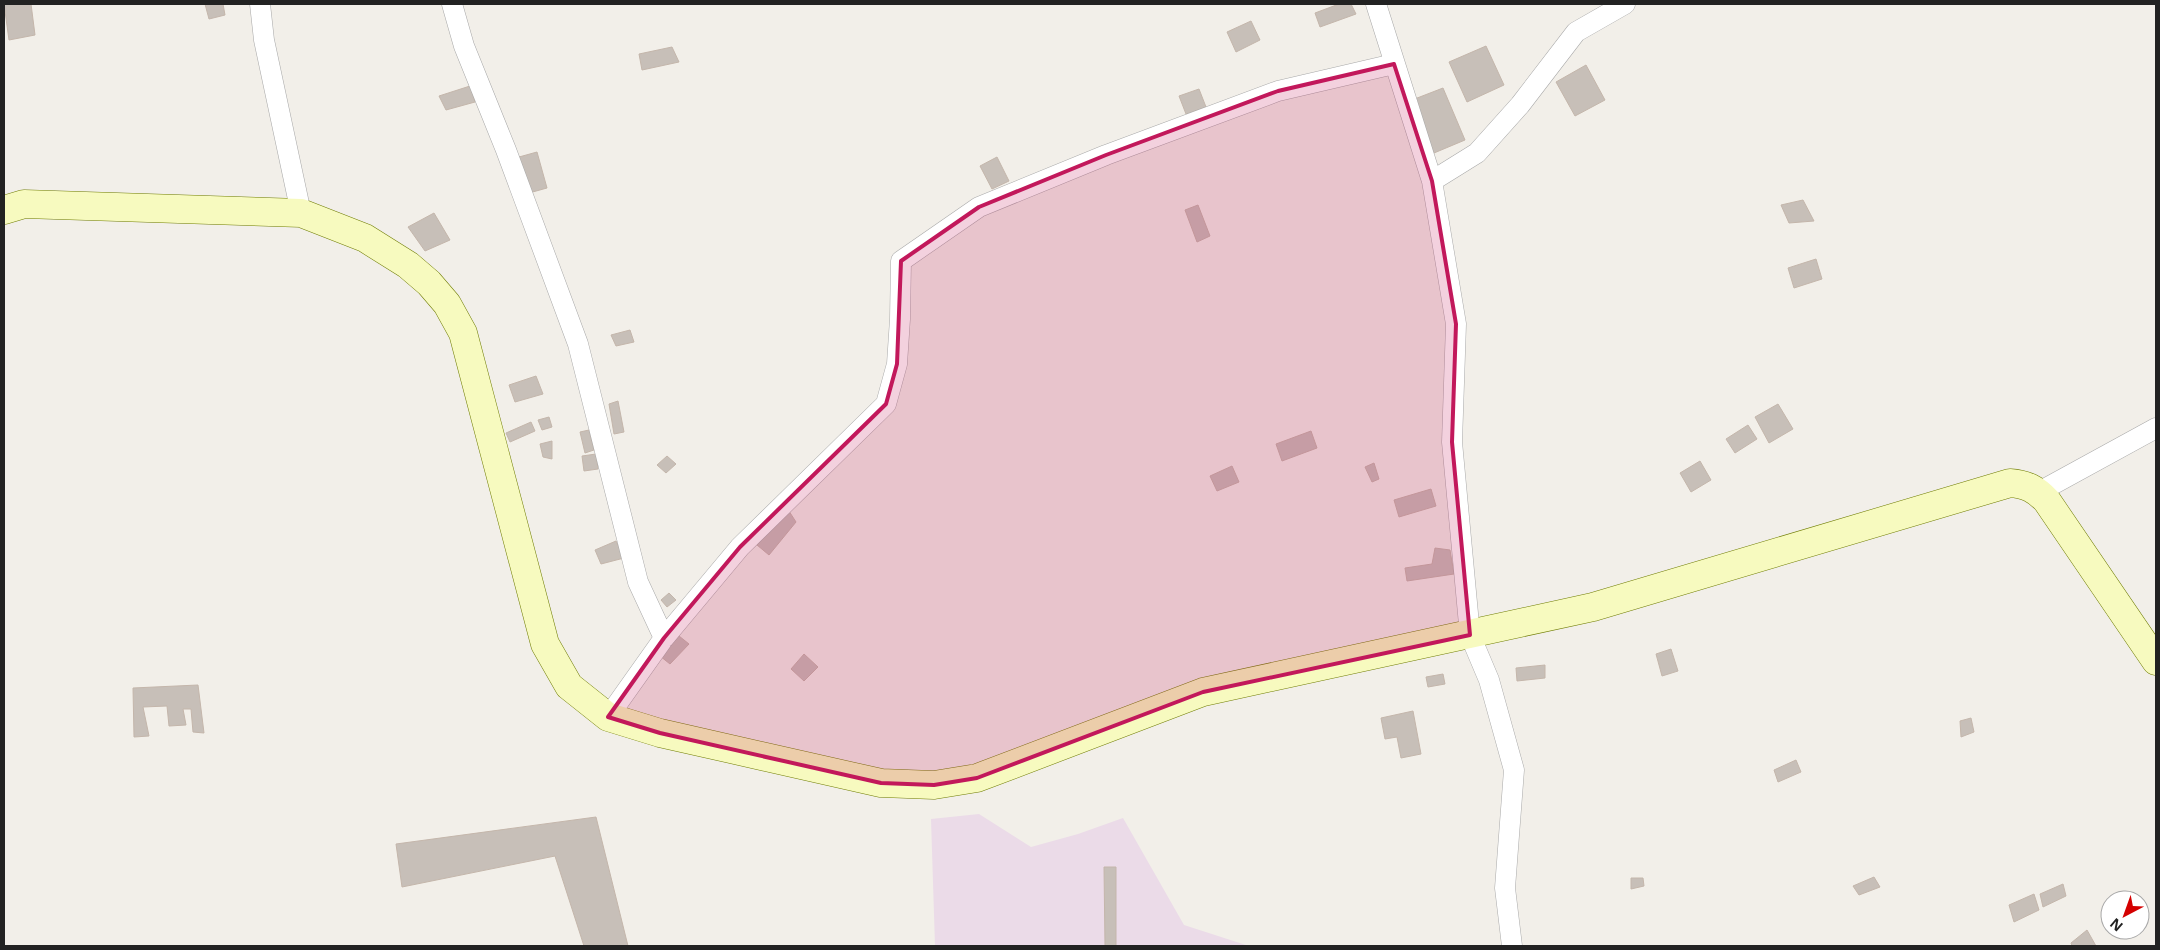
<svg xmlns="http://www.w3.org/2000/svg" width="2160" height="950" font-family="'Noto Sans',sans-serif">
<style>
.industrial{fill:#ebdbe8}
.building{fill:#c7bfb8;stroke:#c4b6ab}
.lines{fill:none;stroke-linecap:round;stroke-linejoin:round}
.street-casing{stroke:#a9a9a9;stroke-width:21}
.secondary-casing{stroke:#707d05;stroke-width:29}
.street{stroke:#fff;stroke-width:20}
.secondary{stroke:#f7fabf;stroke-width:28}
.marked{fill:#c2185b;fill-opacity:0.2;stroke:#c2185b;stroke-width:4;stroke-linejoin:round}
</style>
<rect width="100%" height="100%" fill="#f2efe9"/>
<!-- industrial -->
<path class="industrial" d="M979,814L1031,847L1078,834L1123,818L1184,925L1249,946H935L931,819Z"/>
<!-- building -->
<path class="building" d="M4,4H31L35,35L9,40Z
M205,4H223L225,15L209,19Z
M1339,4H1351L1356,14L1320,27L1315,13Z
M1251,21L1260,40L1236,52L1227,32Z
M1486,46L1504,85L1467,102L1449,62Z
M672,47L679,62L642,70L639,54Z
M1586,65L1605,100L1575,116L1556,82Z
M470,86L475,102L446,110L439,96Z
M1443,88L1465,140L1434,153L1412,100Z
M1199,89L1206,107L1186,114L1179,96Z
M537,152L547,188L529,193L519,157Z
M997,157L1009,181L992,189L980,166Z
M1803,200L1814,221L1789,223L1781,205Z
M1198,205L1210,236L1197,242L1185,210Z
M434,213L450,240L425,251L408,227Z
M1816,259L1822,279L1794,288L1788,268Z
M630,330L634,342L616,346L611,335Z
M536,376L543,394L515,402L509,385Z
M618,401L624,432L614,434L609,404Z
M1778,404L1793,429L1769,443L1755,417Z
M549,417L552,427L542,430L538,420Z
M531,422L535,431L510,442L506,433Z
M1748,425L1757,439L1735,453L1726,439Z
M589,430L594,450L585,453L580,432Z
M1311,431L1317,448L1282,461L1276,444Z
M552,441V459L543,457L540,444Z
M596,454L598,469L584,471L582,456Z
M667,456L676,464L666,473L657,465Z
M1700,461L1711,480L1691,492L1680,473Z
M1374,463L1379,479L1372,482L1365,467Z
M1232,466L1239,482L1217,491L1210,476Z
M1431,489L1436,506L1399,517L1394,500Z
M787,508L796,522L769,555L757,545Z
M616,541L624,558L601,564L595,550Z
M1435,548L1450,550L1454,574L1407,581L1405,568L1432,564Z
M669,593L676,600L667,607L661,600Z
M679,636L689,644L670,664L660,656Z
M1671,649L1678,671L1662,676L1656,654Z
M804,654L818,667L804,681L791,669Z
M1545,665V678L1517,681L1516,668Z
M1443,674L1445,684L1428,687L1426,677Z
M198,685L204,733L193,732L191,709H183L186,725L169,726L167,706L143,707L149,736L134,737L133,688Z
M1413,711L1421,754L1401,758L1397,737L1385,739L1381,718Z
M1971,718L1974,732L1961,737L1960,721Z
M1796,760L1801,772L1778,782L1774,770Z
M596,817L628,946H584L555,856L402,887L396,844Z
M1104,867H1116V946H1105Z
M1874,877L1880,887L1859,895L1853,886Z
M1631,878H1643L1644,886L1631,889Z
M2063,884L2066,896L2043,907L2040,894Z
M2034,894L2039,910L2014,922L2009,905Z
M2087,930L2096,946H2072L2071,943Z"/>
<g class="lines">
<defs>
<path id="street" d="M260,4L264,40L301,213
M452,4L464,46L506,150L578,344L638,582L664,638
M1376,4L1432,181L1456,324L1452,442L1470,635L1489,680L1514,770L1505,888L1512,946
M1432,181L1477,153L1520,105L1576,32L1625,4
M2039,492L2156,428
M608,717L664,638L740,547L886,404L897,364L900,319L901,261L979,207L1106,155L1278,91L1394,64"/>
<path id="secondary" d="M4,210L24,204L301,213L365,238L408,265L429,283L447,304L463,333L545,644L569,686L608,717L660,733L881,783L934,785L977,778L1203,692L1593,607L2010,483C2026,484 2036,489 2047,501L2156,661"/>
</defs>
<!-- street casing -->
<use href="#street" class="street-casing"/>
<!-- secondary casing -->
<use href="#secondary" class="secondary-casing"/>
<!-- street -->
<use href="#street" class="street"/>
<!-- secondary -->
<use href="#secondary" class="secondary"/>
</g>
<!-- marked area -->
<path class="marked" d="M1394,64L1432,181L1456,324L1452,442L1470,635L1203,692L977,778L934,785L881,783L660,733L608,717L664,638L740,547L886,404L897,364L901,261L979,207L1106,155L1278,91Z"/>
<!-- border -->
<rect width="2160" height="950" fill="none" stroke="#222222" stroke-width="10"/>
<!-- north arrow -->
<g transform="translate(2125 915) rotate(221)"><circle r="24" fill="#ffffff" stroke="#a7a7a7"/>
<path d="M0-4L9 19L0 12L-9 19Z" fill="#d40000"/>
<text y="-8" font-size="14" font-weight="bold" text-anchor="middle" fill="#222222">N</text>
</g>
</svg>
